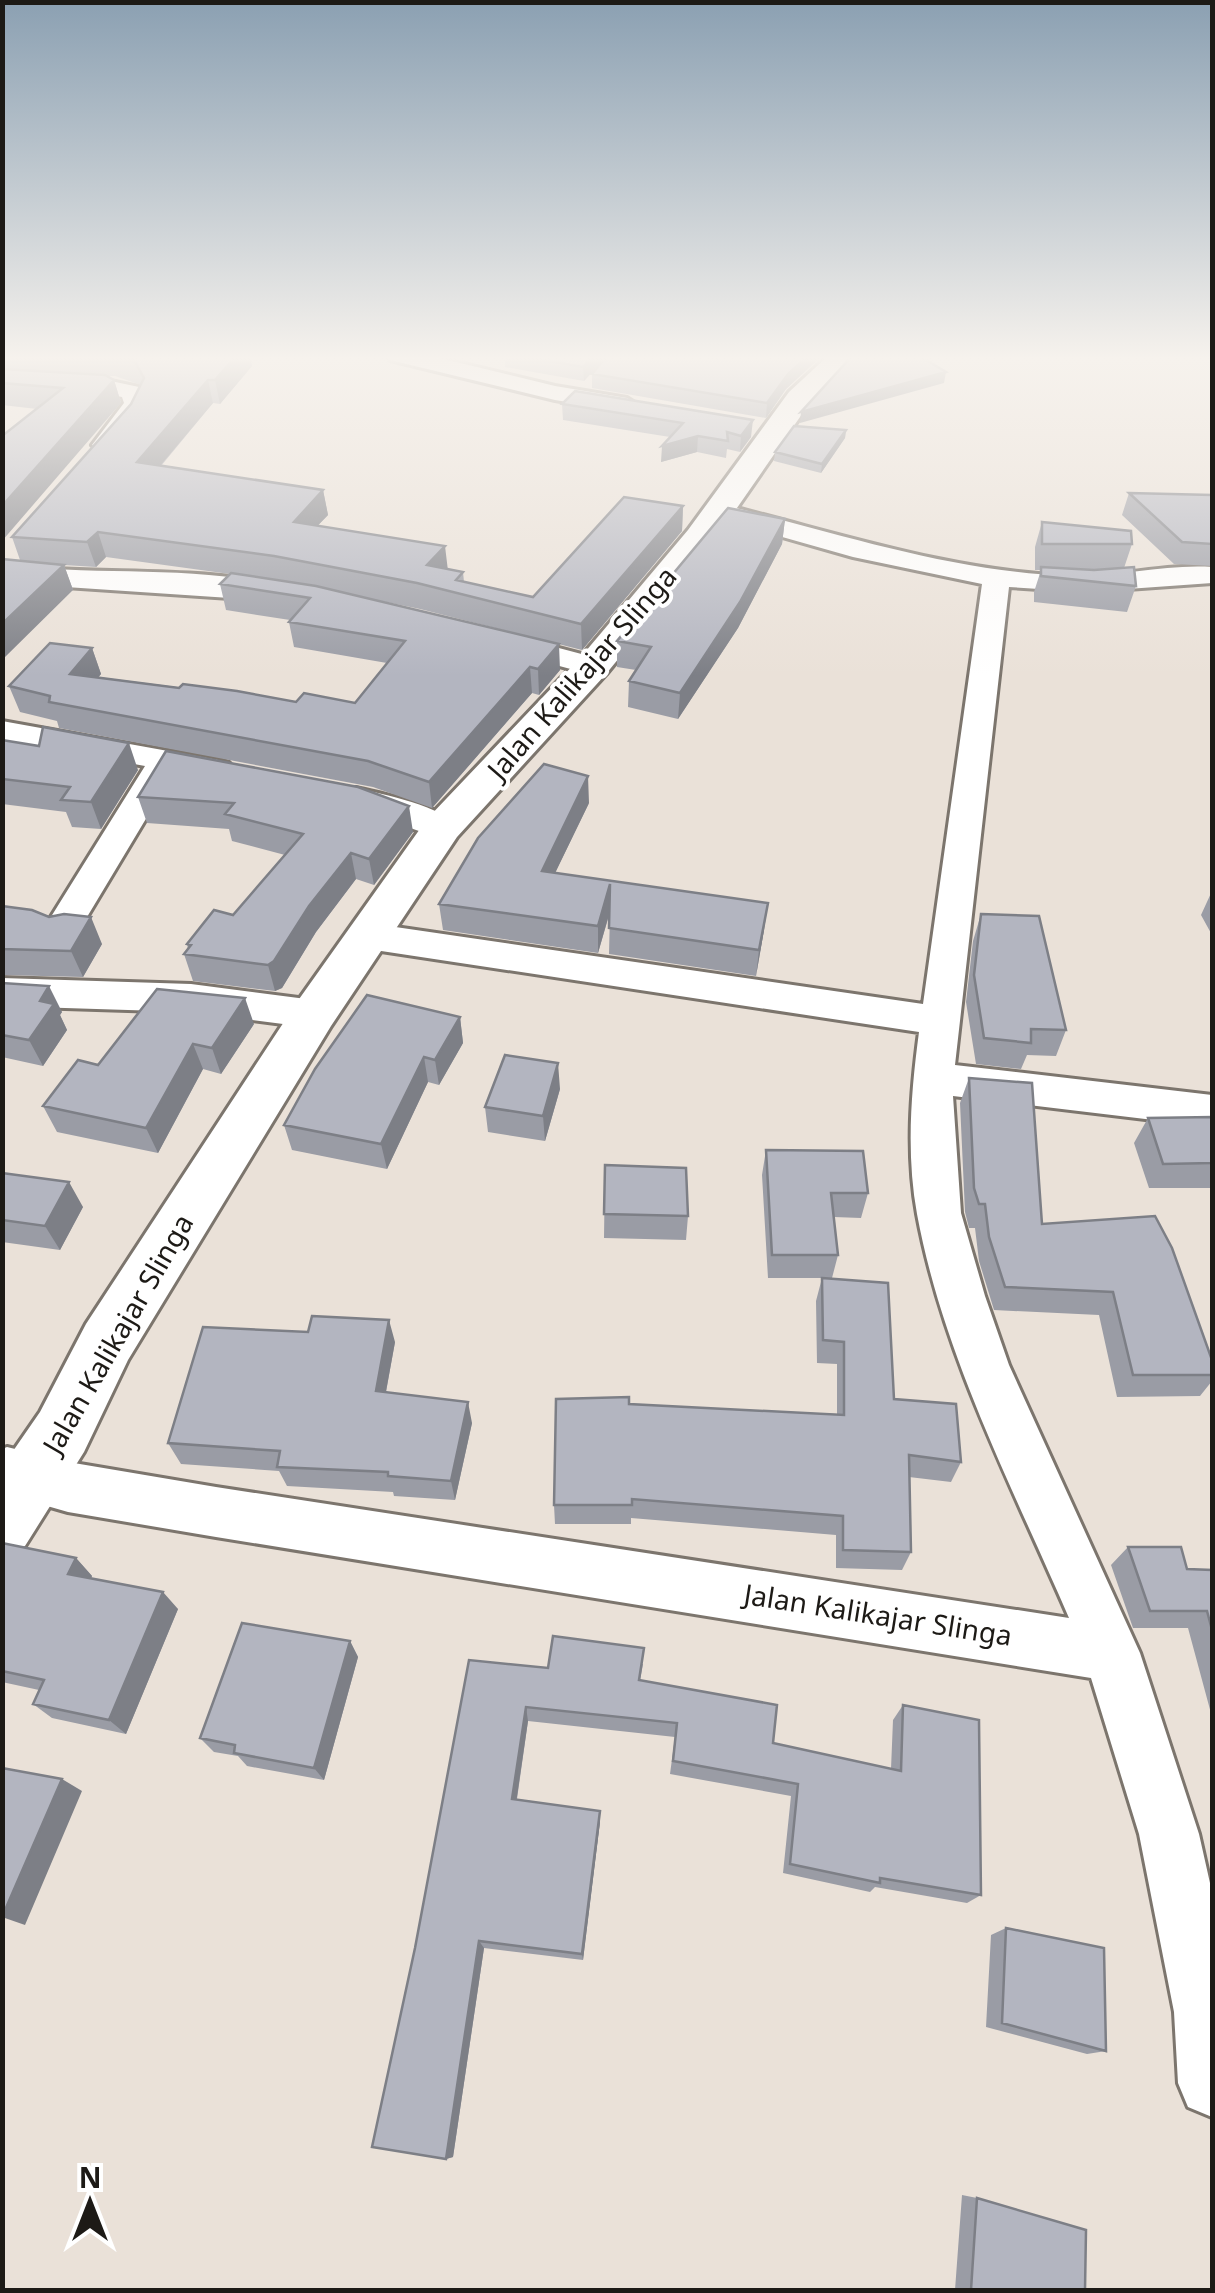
<svg xmlns="http://www.w3.org/2000/svg" width="1215" height="2293" font-family="'Noto Sans',sans-serif">
<style>
.lines{fill:none;stroke-linecap:round;stroke-linejoin:round}
.minor-casing{stroke:#7c756d;stroke-width:6}
.tertiary-casing{stroke:#7c756d;stroke-width:6}
.minor{fill:#fff;fill-rule:evenodd}
.tertiary{fill:#fff;fill-rule:evenodd}
.wall{fill:#9a9ca5}
.shaded-wall{fill:#7d7f86}
.building{fill:#b3b5c0;stroke:#7d7f86;stroke-width:2.5}
.labels{text-anchor:middle;stroke-width:8;stroke-linejoin:round;paint-order:stroke}
.street-label{font-size:28px;fill:#1d1a16;stroke:#fff}
</style>
<rect width="100%" height="100%" fill="#eae1d8"/>
<g class="lines">
<defs>
<path id="minor" d="M388,355H427L555,386L627,398L638,405L627,412L555,400L390,360Z
M2,374L92,377L139,387L147,403L112,450L104,452L92,445L124,403L122,397L92,391L2,388Z
M728,506C841,534 950,571 1067,576C1116,578 1163,564 1212,567V583L1085,592L1009,587L955,1065L1212,1095V1127L953,1096L961,1213L985,1296L1009,1365L1140,1653L1199,1834L1212,1892V2117L1188,2107L1178,2083L1174,2012L1139,1834L1091,1678L216,1537L68,1512L2,1493V1449L7,1447L68,1462L216,1487L1069,1618C1013,1488 943,1355 917,1214C906,1153 911,1092 919,1032L368,949L355,945L350,936L355,927L368,923L923,1004L982,584L853,557L719,519L715,514Z
M2,564C95,577 195,564 286,587L290,593L276,601L36,585L2,580Z
M506,634L604,660L608,666L604,672L593,675L496,649L491,643L496,637Z
M2,721L218,760L229,763L234,770L229,777L218,780L174,772L75,937L62,940L49,937L44,928L145,766L2,740Z
M356,788C382,794 444,806 459,828L454,836L442,839L344,805L339,798L344,791Z
M2,978L191,984L314,1000L328,1004L333,1014L328,1024L314,1028L191,1012L2,1006Z"/>
<path id="tertiary" d="M829,355H858L809,404L712,544L606,674L457,837L331,1026L128,1360L84,1452L25,1546L2,1555V1467L40,1412L86,1324L297,1002L427,819L580,658L688,530L789,392Z"/>
</defs>
<!-- minor casing -->
<use href="#minor" class="minor-casing"/>
<!-- tertiary casing -->
<use href="#tertiary" class="tertiary-casing"/>
<!-- minor -->
<use href="#minor" class="minor"/>
<!-- tertiary -->
<use href="#tertiary" class="tertiary"/>
</g>
<!-- wall -->
<path class="wall" d="M2,355H250L252,366L220,404L213,403L161,466L323,490L328,515L318,525L448,569L463,572L464,582L533,597L683,506L682,531L582,650L420,609L357,596L560,670L539,695L532,693L432,808L373,787L59,728L57,721L20,712L9,686L92,648L101,674L98,677L296,702L355,703L387,663L294,647L289,622L290,620L226,610L220,584L230,574L106,557L96,567L64,565L73,590L20,560L12,537L131,404L141,385L115,376H108L114,380L121,403L37,409L2,405Z
M505,355H608L584,381L505,367Z
M720,355H823L786,389L766,418L592,388V374L718,358Z
M575,391L751,437L740,452L727,449L726,458L697,452L661,462L670,437L563,420L562,404Z
M846,430L845,438L821,473L774,461L775,452Z
M1129,493L1212,495V566L1174,564L1122,515Z
M785,519L782,544L738,628L678,719L628,707L629,681L636,670L617,667V641Z
M1042,522L1132,544L1124,568L1136,586L1127,612L1034,602V592L1041,570H1035V547Z
M2,740L138,770L101,829L72,827L66,812L2,804Z
M166,751L413,832L374,885L356,879L316,932L282,988L275,991L193,981L184,954L188,949L187,944L233,915L285,855L232,841L229,829L147,823L138,797Z
M589,803L555,873L764,930L756,976L609,954L610,912L598,953L443,930L439,904Z
M1212,891V935L1201,915Z
M2,906L102,944L83,977L2,975Z
M981,914L1066,1030L1056,1056L1027,1055L1021,1069L976,1064L966,1002L973,941Z
M2,983L62,1012L60,1015L67,1030L43,1066L2,1057Z
M460,1017L463,1043L439,1085L428,1082L387,1169L292,1150L284,1125Z
M254,1024L221,1074L203,1069L158,1153L57,1132L43,1106L98,1065Z
M969,1078L1042,1224L1212,1360V1381L1200,1396L1117,1397L1099,1315L994,1310L979,1261L975,1228H969L965,1212L960,1103Z
M560,1089L545,1141L488,1132L485,1107Z
M1212,1117V1188H1149L1134,1143L1148,1118Z
M766,1150L868,1193L861,1218L834,1217L838,1255L832,1278L894,1399L961,1462L951,1482L909,1477L911,1552L902,1570L836,1568V1535L631,1518V1524H555L554,1505L629,1404L837,1414V1364L817,1363L816,1301L822,1278H768L762,1175Z
M605,1165L688,1216L686,1240L604,1238Z
M2,1173L83,1207L60,1250L2,1242Z
M395,1342L386,1392L472,1423L455,1500L394,1496L393,1492L287,1486L279,1471L181,1464L168,1443Z
M2,1543L76,1558L92,1576L91,1578L178,1609L126,1734L52,1718L33,1704L39,1690L2,1682Z
M1128,1547L1187,1569L1212,1570V1717L1188,1628H1133L1111,1565Z
M350,1641L358,1657L324,1780L247,1766L238,1756L214,1752L200,1738Z
M469,1660L548,1668L643,1664L640,1680L773,1743L891,1769L893,1720L903,1705L981,1895L967,1903L875,1887L870,1892L783,1873L791,1796L670,1774L675,1737L528,1721L517,1799L600,1811V1822L583,1960L484,1948L453,2157L446,2159L415,1948Z
M1006,1928L1106,2051L1087,2054L986,2027L991,1935Z
M962,2195L977,2198L1085,2290H955Z"/>
<!-- shaded-wall -->
<path class="shaded-wall" d="M237,355H250L252,366L220,404L215,380Z
M595,355H608L584,381L583,367Z
M809,355H823L786,389L766,418L767,403L788,374Z
M946,372L944,383L800,423L801,412Z
M114,380L121,403L2,541V506Z
M208,380L213,403L143,486L137,462Z
M753,420L751,437L740,452L741,436Z
M846,430L845,438L821,473L822,464Z
M698,436L697,452L661,462L662,446Z
M323,490L328,515L298,546L294,522Z
M683,506L682,531L582,650L581,624Z
M785,519L782,544L738,628L678,719L680,693Z
M98,532L106,557L96,567L87,542Z
M445,546L448,571L427,565Z
M64,565L73,590L2,660V624Z
M559,644L560,670L539,695L538,669Z
M92,648L101,674L80,700L70,674Z
M530,667L532,693L432,808L429,782Z
M129,743L138,770L101,829L91,802Z
M588,776L589,803L543,898L542,871Z
M409,806L413,832L374,885L369,859Z
M351,853L356,879L316,932L282,988L275,991L268,965L309,906Z
M610,884V911L598,953V926Z
M768,903L764,930L756,976L759,950Z
M91,917L102,944L83,977L71,951Z
M49,986L62,1012L60,1015L67,1030L43,1066L29,1040L40,1001Z
M245,998L254,1024L221,1074L212,1048Z
M460,1017L463,1043L439,1085L435,1060Z
M193,1044L203,1069L158,1153L146,1128Z
M424,1057L428,1082L387,1169L381,1144Z
M558,1063L560,1089L545,1141L543,1116Z
M69,1182L83,1207L60,1250L45,1226Z
M389,1320L395,1342L382,1413L376,1391Z
M468,1402L472,1423L455,1500L451,1481Z
M76,1558L92,1576L85,1591L68,1574Z
M163,1592L178,1609L126,1734L109,1720Z
M350,1641L358,1657L324,1780L314,1768Z
M526,1707L528,1721L515,1810L512,1799Z
M62,1779L82,1791L25,1925L2,1917Z
M600,1811V1822L583,1960L582,1954Z
M479,1941L484,1948L453,2157L446,2159Z"/>
<!-- building -->
<path class="building" d="M115,355H237L215,380H208L137,462L323,490L294,522L445,546L427,565L463,572L456,580L533,597L624,497L683,506L581,624L417,583L274,556L98,532L87,542L12,537L131,404L144,378L134,360Z
M516,355H595L583,367Z
M608,355H690L718,358L720,355H809L788,374L767,403L592,374Z
M853,355H918L946,372L801,412Z
M2,369L105,375L114,380L2,506V436L63,388L2,383Z
M575,391L753,420L741,436L727,432L728,441L698,436L662,446L683,423L562,404Z
M794,426L846,430L822,464L775,452Z
M1129,493L1212,495V544L1182,542Z
M728,508L785,519L740,602L680,693L629,681L651,647L617,641Z
M1042,522L1131,531L1132,544H1042Z
M2,559L64,565L2,624Z
M1041,567L1094,570L1134,567L1136,586L1041,576Z
M231,573L316,586L559,644L538,669L530,667L429,782L368,761L49,702L50,696L9,686L50,643L92,648L70,674L179,688L183,684L237,691L296,702L304,693L355,703L405,641L289,622L310,598L220,584Z
M43,727L129,743L91,802L61,800L70,787L2,779V740L39,746Z
M166,751L358,787L409,806L369,859L351,853L309,906L274,961L268,965L184,954L191,945L187,944L214,910L233,915L303,834L225,814L234,803L138,797Z
M544,764L588,776L542,871L768,903L759,950L609,928L610,884L598,926L439,904L478,838Z
M2,906L32,910L49,917L64,914L91,917L71,951L2,949Z
M981,914L1039,916L1066,1030L1031,1029V1043L984,1038L974,975Z
M2,983L49,986L40,1001L54,1004L29,1040L2,1035Z
M157,989L245,998L212,1048L193,1044L146,1128L43,1106L78,1060L98,1065Z
M367,995L460,1017L435,1060L424,1057L381,1144L284,1125L315,1069Z
M505,1055L558,1063L543,1116L485,1107Z
M969,1078L1032,1083L1042,1224L1155,1216L1172,1248L1212,1360V1375H1133L1113,1292L1005,1287L989,1237L985,1204H979L974,1188Z
M1212,1117V1163L1163,1164L1148,1118Z
M766,1150L863,1151L868,1193H831L838,1255H772Z
M605,1165L686,1168L688,1216L604,1214Z
M2,1173L69,1182L45,1226L2,1220Z
M822,1278L888,1283L894,1399L956,1404L961,1462L909,1455L911,1552L843,1550V1516L632,1499V1505H554L556,1399L629,1397V1404L844,1415V1342L823,1340Z
M312,1316L389,1320L376,1391L468,1402L451,1481L388,1476V1472L277,1467L280,1451L168,1443L203,1327L308,1332Z
M2,1543L76,1558L68,1574L163,1592L109,1720L33,1704L44,1680L2,1671Z
M1128,1547H1181L1187,1569L1212,1570V1630L1207,1611H1150Z
M242,1623L350,1641L314,1768L234,1753L235,1745L200,1738Z
M553,1636L644,1648L639,1680L777,1705L773,1743L901,1771L903,1705L979,1720L981,1895L880,1878V1883L790,1864L798,1784L673,1761L677,1723L526,1707L512,1799L600,1811L582,1954L479,1941L446,2159L372,2147L415,1948L469,1660L548,1668Z
M2,1768L62,1779L2,1917Z
M1006,1928L1104,1948L1106,2051L1002,2023Z
M977,2198L1086,2230L1085,2290H971Z"/>
<!-- sky -->
<linearGradient id="sky" x2="0" y2="1"><stop stop-color="#8ba0b2"/><stop offset="0.53" stop-color="#f6f2ed"/><stop offset="1" stop-color="#f6f2ed" stop-opacity="0"/></linearGradient>
<rect width="1215" height="676" fill="url(#sky)"/>
<g class="labels">
<!-- street labels -->
<g class="street-label">
<text transform="translate(582 673) rotate(-49)" y="10">Jalan Kalikajar Slinga</text>
<text transform="translate(118 1334) rotate(-60)" y="10">Jalan Kalikajar Slinga</text>
<text transform="translate(878 1615) rotate(9)" y="10">Jalan Kalikajar Slinga</text>
</g>
</g>
<!-- border -->
<rect width="1215" height="2293" fill="none" stroke="#1d1a16" stroke-width="10"/>
<!-- north arrow -->
<g transform="translate(90 2203)" stroke="#ffffff" stroke-width="8" paint-order="stroke">
<path d="M0-8L18 38L0 25L-18 38Z" fill="#1d1a16"/>
<text y="-15" font-size="28" font-weight="bold" text-anchor="middle" fill="#1d1a16">N</text>
</g>
</svg>
